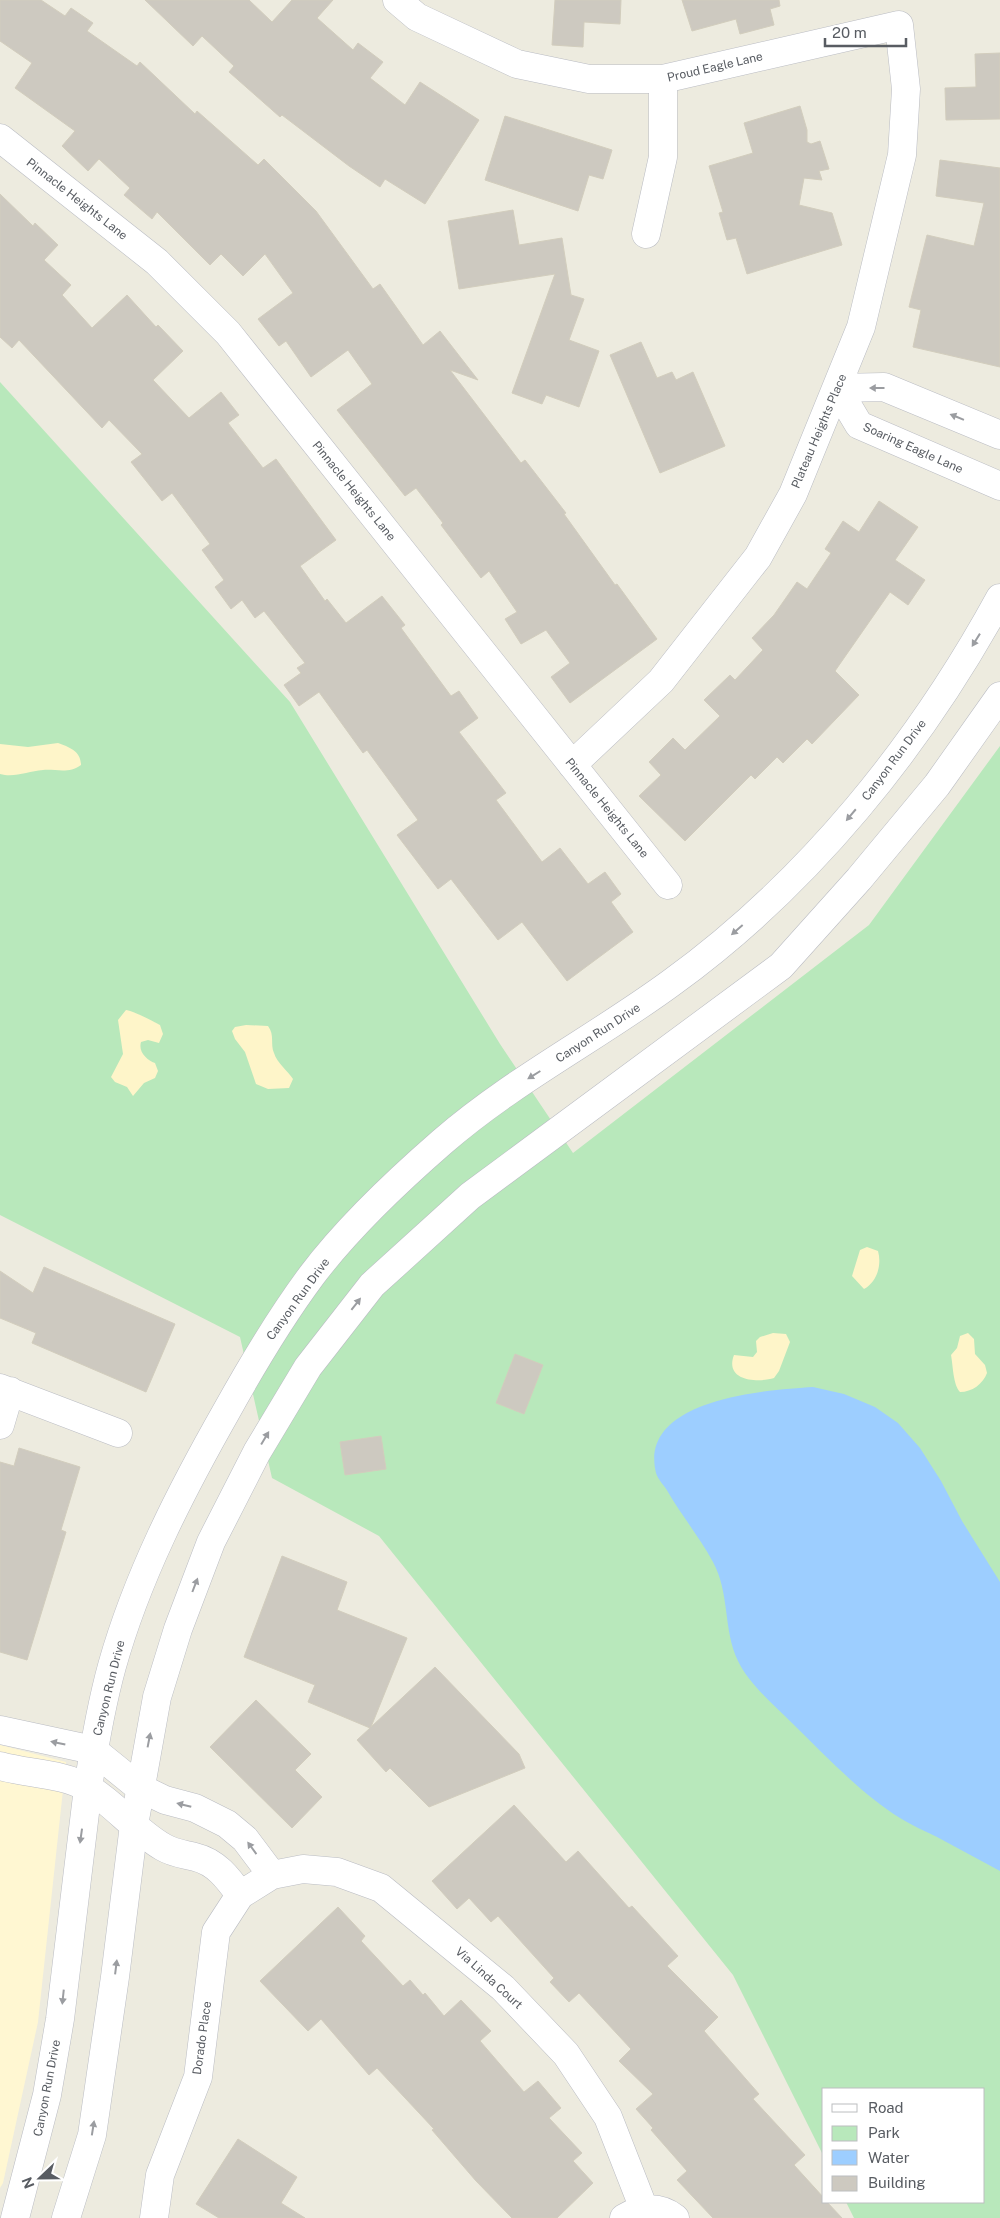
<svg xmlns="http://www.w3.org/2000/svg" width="1000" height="2218" font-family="'Public Sans',sans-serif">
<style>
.commercial{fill:#fff7d2}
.green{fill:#b8e8bb}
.sand{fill:#fef5c9}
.water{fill:#9dceff}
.building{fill:#cdc9c0;stroke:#d2cdbd}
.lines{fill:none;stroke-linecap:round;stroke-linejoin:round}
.minor-casing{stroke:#babcc3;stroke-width:29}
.tertiary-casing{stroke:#babcc3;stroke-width:29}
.minor{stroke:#fff;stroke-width:28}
.tertiary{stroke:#fff;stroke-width:28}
.oneway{fill:#9b9da1}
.labels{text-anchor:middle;stroke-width:4;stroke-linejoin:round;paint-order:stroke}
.street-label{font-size:12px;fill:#585c62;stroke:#fff}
</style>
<rect width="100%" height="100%" fill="#edebdf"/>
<!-- commercial -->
<path class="commercial" d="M0,1745L66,1762L38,2022L3,2183L0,2188Z"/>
<!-- green -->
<path class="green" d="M0,382L290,702L500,1044L573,1153L869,925L1000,746V2218H854L846,2202H984V2089H824V2157L733,1975L379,1536L272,1478L240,1337L0,1215Z"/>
<!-- sand -->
<path class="sand" d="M58,743C69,747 81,751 81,765C69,774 57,769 43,770C28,771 15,778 0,774V744L28,747Z
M126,1010C131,1010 153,1021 160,1025L163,1034L159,1043L148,1040L141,1042C138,1052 147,1060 155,1063L158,1071L155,1078L144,1083L133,1096L127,1087L115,1082L111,1077L123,1054L118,1020Z
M246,1025L268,1026C275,1035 270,1044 274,1053C277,1063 288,1071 293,1079L289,1088L268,1089L256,1084L245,1052L235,1039L232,1031L235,1027Z
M867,1247L878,1251C882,1265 877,1282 864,1289L852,1276L860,1250Z
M773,1333L786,1334L790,1342L779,1371L774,1378C758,1383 724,1381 734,1355L753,1357L757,1352L756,1341L760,1337Z
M968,1333L974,1339L975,1354L985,1365L987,1373C983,1384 972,1392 960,1392C953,1385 953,1365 951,1355L957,1348L960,1336Z"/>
<!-- water -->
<path class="water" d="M813,1387L844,1394L875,1407L898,1423L920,1448L941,1481L962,1521L1000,1582V1871C979,1860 958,1848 937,1837C925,1831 911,1825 900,1818C860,1793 826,1756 792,1723C774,1705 749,1684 738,1661C723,1630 730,1593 713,1562C700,1538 682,1516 668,1492C665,1486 658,1480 656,1473C638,1399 765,1390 813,1387Z"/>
<!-- building -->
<path class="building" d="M0,0H41L65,16L71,8L93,23L87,31L137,66L140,62L195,114L197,111L258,165L264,159L316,211L373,289L380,284L423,345L440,331L478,380L450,370L521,463L525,460L566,513L564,514L615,585L617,584L657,639L570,703L551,677L570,663L546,630L521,644L505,619L517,612L489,571L481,578L441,525L443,523L416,488L405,496L337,410L372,384L348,350L311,377L286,341L279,346L258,319L293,293L265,254L243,276L221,254L210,265L157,212L152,219L124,195L130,188L99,159L88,171L62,146L75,131L15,88L32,63L0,41Z
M145,0H249L272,22L292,0H333L317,18L353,50L358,43L383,62L370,78L405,105L420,82L479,120L425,204L385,179L380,187L349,166L282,115L280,117L229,72L234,66L202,36L193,46Z
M555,0H621L620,24L584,22L583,47L552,45Z
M682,0H779L780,6L770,9L774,25L740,34L736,19L692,31Z
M1000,53V119L946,120L945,88L976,87L975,54Z
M800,106L807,130V142L811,144L820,141L829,169L819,171L822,180L804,178L799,205L832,213L842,245L747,274L736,238L727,240L719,213L723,212L709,166L753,153L744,123Z
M505,116L612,150L603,179L589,175L578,211L485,180Z
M940,160L1000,168V367L913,347L921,310L909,307L927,235L974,246L984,203L936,196Z
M0,194L33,226L35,223L58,245L44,260L71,285L62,295L92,328L127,295L156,327L158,325L183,351L153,380L189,418L221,392L239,415L228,423L263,468L276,459L336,540L300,566L325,601L327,599L346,623L382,596L405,625L401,628L451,696L459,691L478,718L459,732L506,793L496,800L542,862L560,848L588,884L605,872L621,894L611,902L633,932L567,981L522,922L498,940L451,879L438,889L397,835L418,820L367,750L363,753L319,692L299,706L284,685L301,673L297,668L305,663L264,611L255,618L242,600L231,609L215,587L224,580L202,550L210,544L172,493L162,501L131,462L142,454L109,420L102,428L19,340L12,348L0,337Z
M513,210L519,245L562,238L571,295L584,299L569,340L599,351L579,407L546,395L542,404L512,393L555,274L459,289L448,221Z
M641,342L657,378L672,372L676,380L693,372L725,446L660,473L610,355Z
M879,501L918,527L895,560L925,580L908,605L890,592L835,671L859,695L812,744L807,739L783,763L777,757L755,779L751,775L685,841L639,796L661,775L649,762L673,738L685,750L720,716L704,700L730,675L735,680L763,650L752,638L774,615L797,582L807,589L831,553L825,549L843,521L859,532Z
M44,1267L175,1324L146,1392L32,1343L36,1333L0,1318V1271L33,1293Z
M515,1354L543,1365L524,1414L496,1403Z
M381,1436L386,1469L345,1475L340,1442Z
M19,1448L80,1467L61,1530L66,1532L27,1660L0,1652V1462L14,1466Z
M282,1556L347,1582L337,1610L407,1638L371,1727L435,1667L519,1754L525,1768L429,1807L390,1768L386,1772L357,1740L370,1728L308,1702L315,1685L244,1657Z
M256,1700L311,1754L295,1770L322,1797L292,1828L210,1747Z
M514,1805L566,1862L578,1851L629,1908L632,1906L678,1956L667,1966L718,2017L704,2031L759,2094L753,2099L805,2155L794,2165L824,2198V2202H827L842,2218H713L677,2180L687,2171L651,2130L653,2128L636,2109L653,2094L619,2061L631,2049L579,1993L569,2002L550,1982L554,1978L498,1916L491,1922L469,1898L457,1909L432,1881Z
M338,1907L365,1936L361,1941L403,1986L410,1980L423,1995L425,1993L444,2016L461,2000L491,2031L480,2041L524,2092L538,2081L561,2108L549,2118L582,2153L573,2161L593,2183L557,2218H512L476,2181L432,2130L434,2129L377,2068L369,2075L321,2019L308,2031L260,1981Z
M238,2139L297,2177L281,2203L305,2218H219L196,2204Z"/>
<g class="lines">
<defs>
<path id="minor" d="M397,0L417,17L517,64L589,79H663L899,25L906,89L902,155L861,327L793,494L758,557L661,681L572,765
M0,138L157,262L228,333L668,885
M646,234L663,157V79
M1000,435L884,387L837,388L859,425L1000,486
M0,1388L118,1433
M0,1425L10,1391
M0,1730L93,1750L140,1788L165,1800L195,1808L227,1824L245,1839L272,1875
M0,1766C28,1774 62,1773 88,1788C115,1804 135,1831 163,1847C173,1853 183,1854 195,1857C216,1862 228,1878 240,1895
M154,2218L160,2175L198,2077L216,1932L240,1895L272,1875L303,1869L337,1872L381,1888L503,1988L566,2054L608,2117L644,2209
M624,2218C641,2208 658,2205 675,2218"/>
<path id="tertiary" d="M15,2218L47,2095L60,2019L88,1788C94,1747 101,1706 112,1666C137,1577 180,1493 226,1412C252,1365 280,1318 312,1275C349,1226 396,1182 442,1142C512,1081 596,1038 671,983C808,884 920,745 1000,598
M66,2218L92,2135L115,1977L134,1825L157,1697L178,1629L211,1542L257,1452L308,1367L372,1285L470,1196L781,966L859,879L937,785L1000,696"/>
</defs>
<!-- minor casing -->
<use href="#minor" class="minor-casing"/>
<!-- tertiary casing -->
<use href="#tertiary" class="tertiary-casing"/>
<!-- minor -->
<use href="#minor" class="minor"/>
<!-- tertiary -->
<use href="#tertiary" class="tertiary"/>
</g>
<!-- one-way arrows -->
<defs><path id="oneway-solid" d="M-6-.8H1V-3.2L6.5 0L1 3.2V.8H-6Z" transform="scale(1.25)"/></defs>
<g class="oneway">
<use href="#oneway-solid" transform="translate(877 388) rotate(-180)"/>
<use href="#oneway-solid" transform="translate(957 417) rotate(-158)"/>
<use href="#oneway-solid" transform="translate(976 640) rotate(122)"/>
<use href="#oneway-solid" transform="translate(851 815) rotate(130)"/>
<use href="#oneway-solid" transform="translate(737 930) rotate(139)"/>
<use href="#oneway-solid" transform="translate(534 1075) rotate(148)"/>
<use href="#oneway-solid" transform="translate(356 1304) rotate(-52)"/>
<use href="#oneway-solid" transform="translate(265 1438) rotate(-59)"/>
<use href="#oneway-solid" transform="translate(195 1585) rotate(-69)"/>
<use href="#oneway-solid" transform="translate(149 1740) rotate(-79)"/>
<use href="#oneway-solid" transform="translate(58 1743) rotate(-168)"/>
<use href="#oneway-solid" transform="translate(184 1805) rotate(-166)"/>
<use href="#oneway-solid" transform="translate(81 1836) rotate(98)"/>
<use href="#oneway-solid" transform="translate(252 1848) rotate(-126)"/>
<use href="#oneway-solid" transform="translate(116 1967) rotate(-83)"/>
<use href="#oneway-solid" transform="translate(63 1997) rotate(96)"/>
<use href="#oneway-solid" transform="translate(93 2128) rotate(-81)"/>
</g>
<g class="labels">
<!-- street labels -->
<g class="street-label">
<text transform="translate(715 67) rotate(-13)" y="4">Proud Eagle Lane</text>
<text transform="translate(77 199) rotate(38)" y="4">Pinnacle Heights Lane</text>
<text transform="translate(819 431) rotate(-67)" y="4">Plateau Heights Place</text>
<text transform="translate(913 448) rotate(24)" y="4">Soaring Eagle Lane</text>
<text transform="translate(354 491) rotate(51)" y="4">Pinnacle Heights Lane</text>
<text transform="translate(894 760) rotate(-53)" y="4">Canyon Run Drive</text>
<text transform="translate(607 808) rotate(51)" y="4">Pinnacle Heights Lane</text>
<text transform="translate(598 1033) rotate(-33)" y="4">Canyon Run Drive</text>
<text transform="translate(298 1299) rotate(-54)" y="4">Canyon Run Drive</text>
<text transform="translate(109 1688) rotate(-76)" y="4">Canyon Run Drive</text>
<text transform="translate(489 1978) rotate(42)" y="4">Via Linda Court</text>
<text transform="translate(202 2038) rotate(-82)" y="4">Dorado Place</text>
<text transform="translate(47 2088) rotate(-79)" y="4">Canyon Run Drive</text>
</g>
</g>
<!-- legend -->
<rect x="822" y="2088" width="162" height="115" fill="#ffffff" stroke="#bcbec0"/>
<rect x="832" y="2104" width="25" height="8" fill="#ffffff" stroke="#bcbec0"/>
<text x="868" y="2113" font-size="15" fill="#585c62">Road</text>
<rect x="832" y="2126" width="25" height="15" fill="#b8e8bb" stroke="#bcbec0"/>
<text x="868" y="2138" font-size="15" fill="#585c62">Park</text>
<rect x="832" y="2150" width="25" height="15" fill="#9dceff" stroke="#bcbec0"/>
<text x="868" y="2163" font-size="15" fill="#585c62">Water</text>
<rect x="832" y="2176" width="25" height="15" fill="#cdc9c0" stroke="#bcbec0"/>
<text x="868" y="2188" font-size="15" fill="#585c62">Building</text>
<!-- north arrow -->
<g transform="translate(40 2178) rotate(248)" stroke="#ffffff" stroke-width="4" paint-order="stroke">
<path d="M0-4L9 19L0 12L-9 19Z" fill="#585c62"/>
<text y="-8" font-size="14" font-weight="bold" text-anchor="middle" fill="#585c62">N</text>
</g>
<!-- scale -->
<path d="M825 38v8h81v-8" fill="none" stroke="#585c62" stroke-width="2.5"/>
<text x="832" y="38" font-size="15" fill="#585c62" stroke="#ffffff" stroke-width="4" paint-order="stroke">20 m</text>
</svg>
